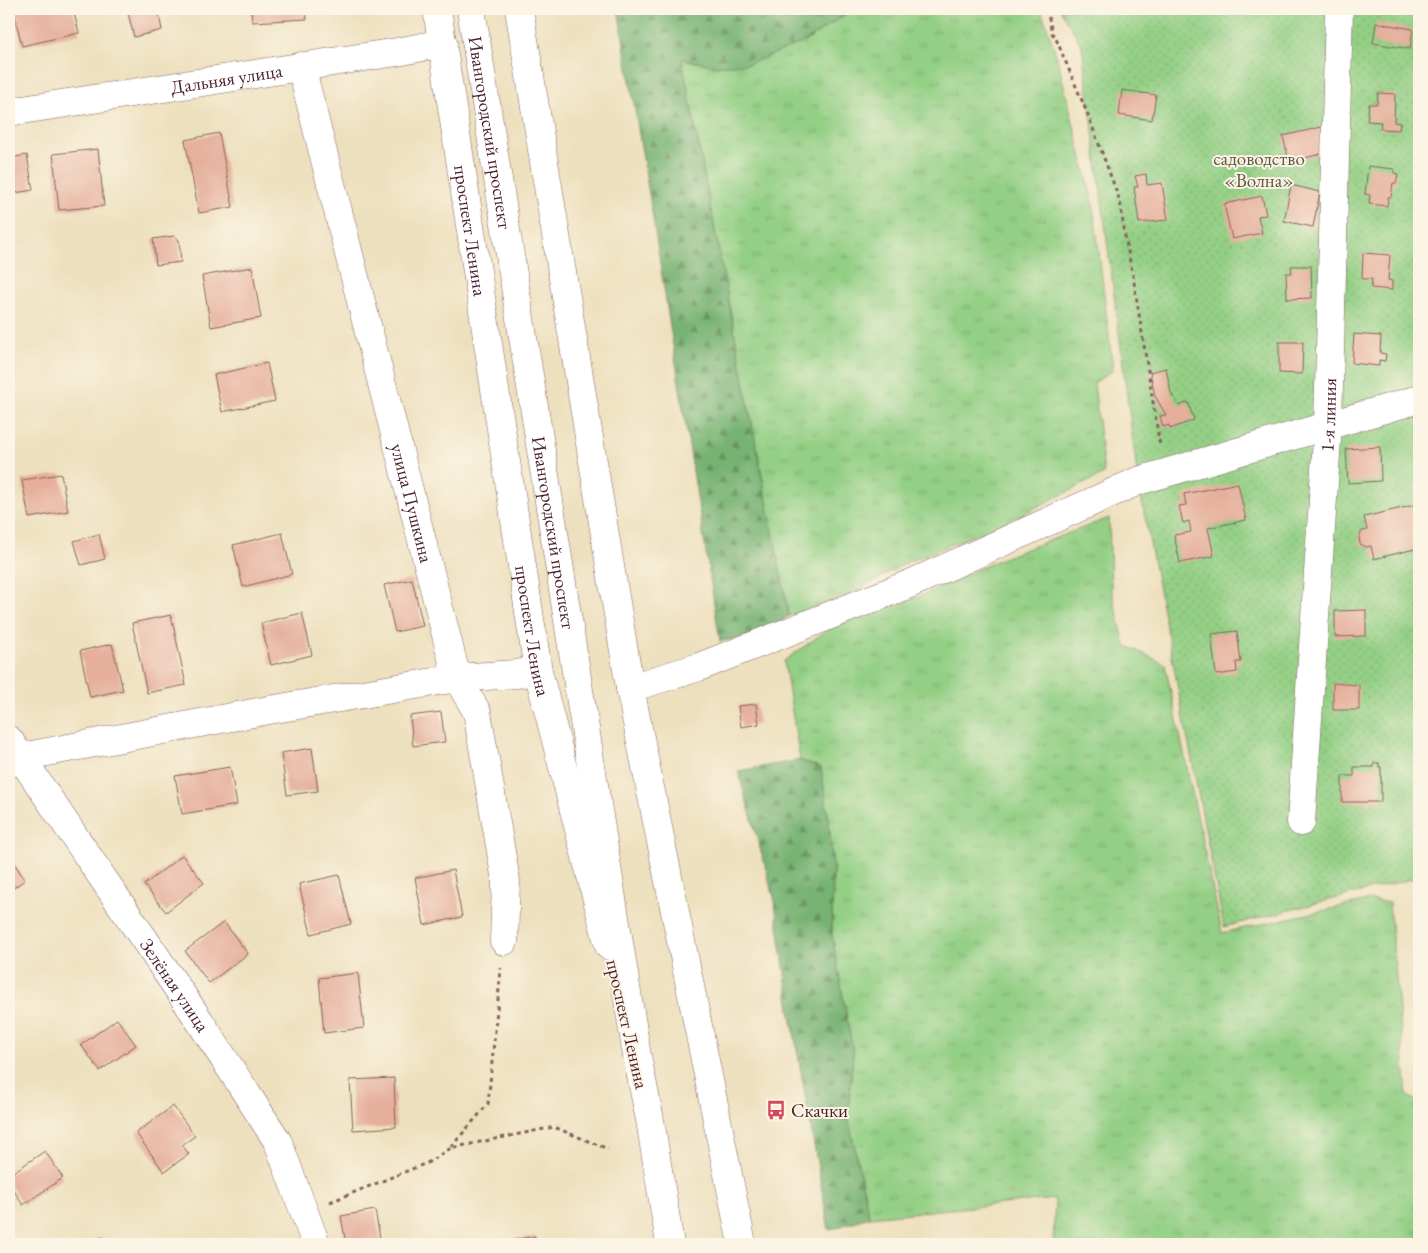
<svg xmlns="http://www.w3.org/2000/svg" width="1428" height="1253" font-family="'EB Garamond',serif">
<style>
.grass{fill:url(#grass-tufts);stroke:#6e7758}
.forest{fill:url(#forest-firs);stroke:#60684e}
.garden{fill:url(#garden-dots);stroke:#6e7758}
.building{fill:#e5af9b}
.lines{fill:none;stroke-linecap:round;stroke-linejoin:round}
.minor-casing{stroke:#83635e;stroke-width:29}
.major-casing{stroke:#83635e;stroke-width:29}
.highway-casing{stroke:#83635e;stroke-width:29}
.path{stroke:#83635e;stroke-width:3;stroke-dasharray:4 4;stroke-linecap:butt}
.minor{stroke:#fff;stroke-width:28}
.major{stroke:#fff;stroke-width:28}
.highway{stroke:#fff;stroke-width:28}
.labels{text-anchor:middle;stroke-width:4;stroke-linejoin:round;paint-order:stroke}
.street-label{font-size:19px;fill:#4a1f2b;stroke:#fcf5e5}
.park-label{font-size:19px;fill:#605446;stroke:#fcf5e5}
.poi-label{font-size:19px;fill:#4a1f2b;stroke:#fcf5e5;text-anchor:start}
</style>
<defs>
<pattern id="grass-tufts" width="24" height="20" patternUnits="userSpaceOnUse" patternTransform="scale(1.25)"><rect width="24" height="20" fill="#93cf84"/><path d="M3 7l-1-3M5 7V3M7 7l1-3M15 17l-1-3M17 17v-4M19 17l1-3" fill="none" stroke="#80b172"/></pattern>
<pattern id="forest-firs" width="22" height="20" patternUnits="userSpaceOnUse" patternTransform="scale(1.25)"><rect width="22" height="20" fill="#76b272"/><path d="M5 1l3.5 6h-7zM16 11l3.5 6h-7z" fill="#63905e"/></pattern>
<pattern id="garden-dots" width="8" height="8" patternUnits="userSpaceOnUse" patternTransform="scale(1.25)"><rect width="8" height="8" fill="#93cf84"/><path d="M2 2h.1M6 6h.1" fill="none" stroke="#80b172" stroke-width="1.8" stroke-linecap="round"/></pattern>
</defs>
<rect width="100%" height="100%" fill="#fcf5e5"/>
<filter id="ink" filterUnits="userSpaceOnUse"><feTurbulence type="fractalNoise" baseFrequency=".02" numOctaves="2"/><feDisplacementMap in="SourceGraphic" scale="10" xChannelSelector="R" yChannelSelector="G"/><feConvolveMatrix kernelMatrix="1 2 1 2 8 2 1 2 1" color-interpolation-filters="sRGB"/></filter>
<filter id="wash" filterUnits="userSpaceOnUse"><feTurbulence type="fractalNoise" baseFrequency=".0096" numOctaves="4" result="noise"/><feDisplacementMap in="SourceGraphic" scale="20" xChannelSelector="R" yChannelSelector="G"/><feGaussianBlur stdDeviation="1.12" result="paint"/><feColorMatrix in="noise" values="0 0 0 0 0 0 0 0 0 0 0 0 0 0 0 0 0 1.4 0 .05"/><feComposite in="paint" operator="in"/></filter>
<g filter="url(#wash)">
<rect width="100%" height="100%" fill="#ede0be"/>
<!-- grass -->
<path class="grass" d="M854,9H1041L1057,57L1093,203L1113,370L1094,383L1104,474L1002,524L908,562L851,594L789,616L682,59L716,66L804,42Z
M1109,518L1111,588L1125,645L1165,664L1222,933L1371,900L1389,903L1407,1095L1419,1103V1244H1053L1055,1199L869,1217L848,1116L853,1052L832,935L833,867L828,815L821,768L800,760L784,661L834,625L918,597L1000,559Z"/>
<!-- forest -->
<path class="forest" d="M618,9H854L804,42L749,64L716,66L682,59L789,616L759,636L720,641L650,200Z
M800,760L821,768L828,815L833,867L832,935L853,1052L848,1116L869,1217L829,1230L790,1010L774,897L738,771Z"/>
<!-- garden -->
<path class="garden" d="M1060,9H1419V877L1224,927L1138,481L1082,46Z"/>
<g id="blocks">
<!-- building -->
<path class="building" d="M13,9H73L79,33L22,46Z
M127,9H158L162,30L134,37Z
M251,9H306L307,19L252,22Z
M1376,23L1413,29L1410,49L1373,43Z
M1122,90L1156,95L1152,120L1119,115Z
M1378,93L1395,94L1394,122L1400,123L1399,130L1380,129L1381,122L1367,121L1369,104H1377Z
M1326,126L1325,153L1289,162L1283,136Z
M219,133L233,207L199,213L185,140Z
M98,149L104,206L59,210L53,154Z
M27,155L33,190L9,194V158Z
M1368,166L1394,169V173L1398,174L1396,183H1393L1391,197H1388L1387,206L1369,204L1370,195L1365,194Z
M1146,174L1147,185L1162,183L1168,220L1139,223L1134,187H1138L1135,176Z
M1291,185L1320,192L1313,227L1284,221Z
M1262,196L1266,215L1258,216L1262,233L1232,239L1224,204Z
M174,236L179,240L181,262L156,265L153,239Z
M1363,253L1390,255L1388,280L1392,281V290L1371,288L1372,279H1362Z
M1291,266H1311L1312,298L1287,299L1286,273H1292Z
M252,267L261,318L211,327L202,276Z
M1354,334L1381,336L1380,353L1386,354L1385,361L1379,360V366L1352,363Z
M1279,342H1303L1302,374L1279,373Z
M267,363L275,401L222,412L214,375Z
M1166,368L1171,393L1179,406L1188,402L1194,420L1170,429L1169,425L1163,427L1160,416L1166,415L1155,396L1150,372Z
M1380,447L1381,481L1348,483L1346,449Z
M61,474L68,511L29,518L22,480Z
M1238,483L1246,520L1208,528L1214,556L1180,563L1174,535L1191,532L1189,521L1183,523L1179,506L1186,505L1184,494Z
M1419,504V539H1417L1419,548L1374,559L1371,546L1366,547L1360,544L1359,537L1362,531L1367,530L1364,517Z
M282,533L292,574L243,587L233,545Z
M99,534L105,559L81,565L74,541Z
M412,579L423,626L395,632L384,585Z
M1366,610V636L1335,637V611Z
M302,613L312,655L271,665L261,623Z
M171,615L186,685L147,693L132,623Z
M1237,631L1241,662H1236L1237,672L1216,675L1211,634Z
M112,644L123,690L90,697L80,651Z
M1333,683L1359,685V710H1333Z
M756,704L759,724L741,727L738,706Z
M441,712L445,742L413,746L410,716Z
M312,748L318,791L287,795L281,753Z
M1374,763H1379V767H1381V802H1342V776H1354V767H1374Z
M230,767L237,805L182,814L175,776Z
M9,855L25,880L9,891Z
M182,855L204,883L166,912L144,885Z
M453,870L462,917L424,925L415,878Z
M339,875L351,924L311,934L299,884Z
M224,922L248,954L209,983L185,951Z
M358,973L364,1028L324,1033L319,978Z
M117,1019L136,1045L100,1071L81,1045Z
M394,1078L396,1127L353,1130L350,1080Z
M173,1106L195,1136L182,1145L189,1154L164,1172L136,1133Z
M45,1151L63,1178L23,1205L9,1183V1175Z
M375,1210L381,1244H346L341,1216Z
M535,1236L537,1244H498L497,1243Z
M101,1237L106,1244H91Z"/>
</g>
</g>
<g filter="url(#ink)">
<use href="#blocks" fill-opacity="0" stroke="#83635e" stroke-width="1"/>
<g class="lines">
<defs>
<g id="minor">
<path id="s1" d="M301,66L457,678L477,712L506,881L504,941"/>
<path id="s2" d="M9,112L397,52L443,43"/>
<path d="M630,688L699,667L912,583L1138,481L1419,399"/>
<path id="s3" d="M9,740L195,1014L278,1142L316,1244"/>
<path d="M9,764L21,757L269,710L457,678L515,674L538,671"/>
<path id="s4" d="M1301,822L1328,425L1339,9"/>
</g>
<g id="major">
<path id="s5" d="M437,9L538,671L609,946"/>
</g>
<g id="highway">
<path id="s6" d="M471,9L637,1056L650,1120L670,1244"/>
<path d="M519,9L630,688L742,1244"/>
</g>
</defs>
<!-- minor casing -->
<use href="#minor" class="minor-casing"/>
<!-- major casing -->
<use href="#major" class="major-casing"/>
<!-- highway casing -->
<use href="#highway" class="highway-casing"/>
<!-- path -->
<path class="path" d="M1047,9L1052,33L1057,41L1088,115L1120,201L1125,237L1133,276L1160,446
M451,1147L488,1104L501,968
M330,1202L427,1163L451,1148L554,1127L608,1149"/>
<!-- minor -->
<use href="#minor" class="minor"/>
<!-- major -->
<use href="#major" class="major"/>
<!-- highway -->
<use href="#highway" class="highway"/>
</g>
</g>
<!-- icons -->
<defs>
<symbol id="bus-bare" viewBox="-9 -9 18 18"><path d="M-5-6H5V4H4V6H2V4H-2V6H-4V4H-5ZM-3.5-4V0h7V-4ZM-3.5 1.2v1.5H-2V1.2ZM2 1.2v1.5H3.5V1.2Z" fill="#d1495b" stroke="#fcf5e5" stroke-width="2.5" paint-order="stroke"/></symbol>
</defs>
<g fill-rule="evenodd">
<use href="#bus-bare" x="762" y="1096" width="28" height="28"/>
</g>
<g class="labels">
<!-- street labels -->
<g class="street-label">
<text dy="7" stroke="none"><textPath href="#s2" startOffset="220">Дальняя улица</textPath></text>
<text dy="7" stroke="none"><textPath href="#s6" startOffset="125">Ивангородский проспект</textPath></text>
<text dy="7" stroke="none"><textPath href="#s5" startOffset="224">проспект Ленина</textPath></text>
<text dy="7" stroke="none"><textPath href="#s4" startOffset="408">1-я линия</textPath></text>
<text dy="7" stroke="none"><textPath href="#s1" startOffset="451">улица Пушкина</textPath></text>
<text dy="7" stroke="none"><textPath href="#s6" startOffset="530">Ивангородский проспект</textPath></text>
<text dy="7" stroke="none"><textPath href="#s5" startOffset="629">проспект Ленина</textPath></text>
<text dy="7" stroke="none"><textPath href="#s3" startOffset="296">Зелёная улица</textPath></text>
<text transform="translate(628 1024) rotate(77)" y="7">проспект Ленина</text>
</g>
<!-- park labels -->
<g class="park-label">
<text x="1259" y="165">садоводство<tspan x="1259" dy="22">«Волна»</tspan></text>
</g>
<!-- poi labels -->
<g class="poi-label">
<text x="791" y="1117">Скачки</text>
</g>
</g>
<!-- margin -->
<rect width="1428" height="1253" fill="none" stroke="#fcf5e5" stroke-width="30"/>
</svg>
